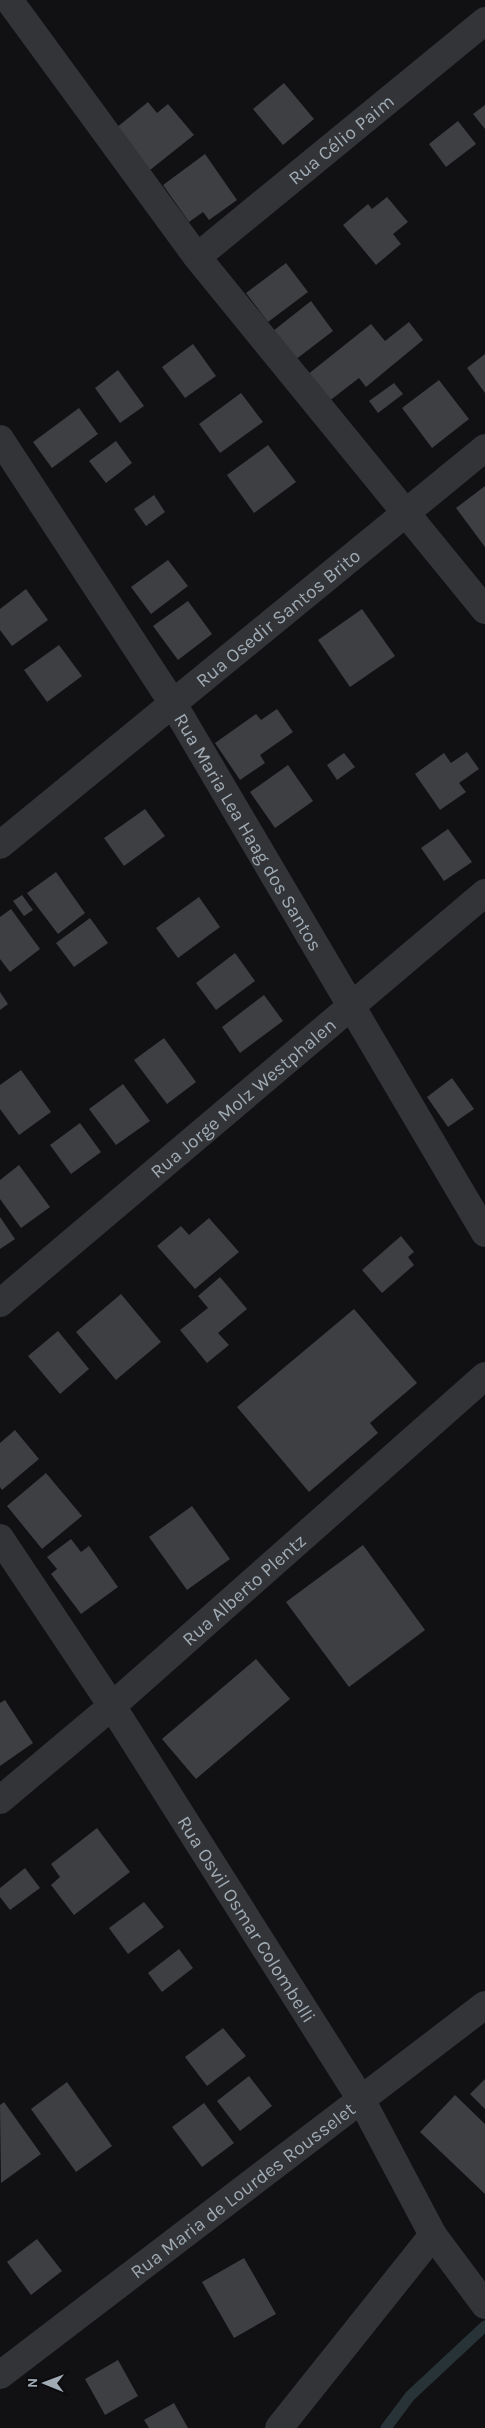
<svg xmlns="http://www.w3.org/2000/svg" width="485" height="2428" font-family="Karla,sans-serif">
<style>
.lines{fill:none;stroke-linecap:round;stroke-linejoin:round}
.stream{stroke:#273337;stroke-width:11}
.building{fill:#3d3f43}
.minor{stroke:#323438;stroke-width:28}
.labels{text-anchor:middle;stroke-width:4;stroke-linejoin:round;paint-order:stroke}
.street-label{font-size:19px;fill:#a1abb4;stroke:#0c0c0e}
</style>
<rect width="100%" height="100%" fill="#111113"/>
<g class="lines">
<!-- stream -->
<path class="stream" d="M386,2428L410,2396L485,2326"/>
</g>
<!-- building -->
<path class="building" d="M284,83L314,119L283,145L253,109Z
M148,102L157,113L168,104L194,135L150,170L116,128Z
M485,105V129L473,114Z
M458,121L476,144L446,167L429,144Z
M205,154L237,200L209,220L203,212L189,222L163,185Z
M387,197L408,222L393,234L401,244L376,265L343,225L368,204L372,209Z
M286,263L308,292L268,322L246,293Z
M311,301L333,331L295,360L273,331Z
M409,322L423,340L366,387L359,378L328,402L307,375L371,324L385,341Z
M193,344L216,376L185,398L162,367Z
M485,354V393L467,368Z
M118,370L144,406L120,423L95,388Z
M439,380L469,419L432,448L402,408Z
M394,383L403,394L378,413L369,401Z
M241,393L263,422L220,453L199,424Z
M79,408L98,434L52,468L33,442Z
M116,441L132,463L106,483L89,461Z
M268,445L296,482L254,513L227,475Z
M485,486V547L456,508Z
M154,495L165,512L146,526L134,509Z
M168,560L188,586L151,614L131,587Z
M26,589L48,620L12,646L0,630V609Z
M188,601L212,634L178,660L153,626Z
M362,609L395,656L350,687L318,640Z
M59,645L82,676L47,702L24,670Z
M277,709L293,732L260,755L265,763L240,780L215,743L256,714L261,720Z
M467,752L479,769L459,783L466,792L440,810L415,774L444,753L451,763Z
M344,753L355,767L337,780L327,765Z
M288,765L313,801L275,828L250,792Z
M145,809L165,836L124,866L104,838Z
M448,829L472,862L444,881L421,848Z
M56,872L85,913L58,934L27,893Z
M22,895L33,910L24,916L13,901Z
M199,897L220,927L178,958L156,928Z
M11,909L40,949L10,972L0,959V917Z
M90,918L108,943L74,967L56,943Z
M235,953L255,981L216,1010L196,983Z
M0,992L8,1004L0,1010Z
M264,995L283,1021L240,1053L222,1027Z
M164,1038L196,1082L167,1104L134,1060Z
M21,1070L51,1112L19,1135L0,1109V1085Z
M452,1078L474,1109L448,1127L427,1097Z
M123,1084L150,1121L116,1145L89,1109Z
M80,1123L101,1152L71,1174L50,1145Z
M19,1165L50,1207L21,1228L0,1199V1180Z
M0,1217L15,1239L0,1249Z
M209,1218L239,1252L195,1289L157,1246L181,1226L189,1235Z
M401,1236L414,1252L408,1257L414,1265L382,1293L362,1270Z
M220,1277L247,1309L218,1333L229,1345L207,1363L180,1330L208,1308L198,1296Z
M121,1294L161,1342L116,1380L76,1332Z
M354,1309L417,1383L370,1423L378,1433L309,1492L237,1407Z
M58,1331L89,1369L60,1394L28,1356Z
M15,1430L39,1459L2,1490L0,1487V1443Z
M46,1473L82,1516L42,1549L7,1506Z
M192,1506L230,1559L187,1590L149,1537Z
M71,1539L81,1552L89,1546L118,1587L81,1614L51,1574L57,1569L47,1557Z
M363,1545L425,1630L349,1687L286,1602Z
M256,1659L290,1699L196,1779L162,1739Z
M5,1700L33,1743L0,1766V1703Z
M97,1828L130,1872L74,1915L51,1885L60,1877L51,1864Z
M25,1868L40,1888L10,1910L0,1897V1888Z
M144,1902L164,1927L128,1954L109,1928Z
M179,1949L193,1968L162,1992L148,1973Z
M223,2028L246,2056L207,2086L185,2057Z
M249,2076L272,2106L240,2131L217,2101Z
M485,2079V2109L470,2094Z
M67,2082L112,2146L76,2172L31,2109Z
M455,2095L485,2124V2194L420,2132Z
M4,2102L41,2154L1,2183L0,2105Z
M204,2103L234,2143L202,2167L172,2127Z
M37,2239L62,2271L31,2295L7,2262Z
M244,2258L276,2314L234,2338L202,2282Z
M118,2360L138,2396L105,2415L85,2379Z
M174,2403L188,2428H149L144,2420Z"/>
<g class="lines">
<!-- minor -->
<g class="minor">
<path d="M9,0L197,257L485,610"/>
<path id="s1" d="M197,257L485,21"/>
<path id="s2" d="M0,439L172,702L485,1233"/>
<path id="s3" d="M0,845L485,448"/>
<path id="s4" d="M0,1303L485,893"/>
<path id="s5" d="M0,1538L112,1706L362,2101L433,2235L485,2305"/>
<path id="s6" d="M0,1800L112,1706L485,1376"/>
<path id="s7" d="M0,2375L485,2005"/>
<path d="M279,2428L433,2235"/>
</g>
</g>
<g class="labels">
<!-- street labels -->
<g class="street-label">
<text dy="7" stroke="none"><textPath href="#s1" startOffset="186">Rua Célio Paim</textPath></text>
<text dy="7" stroke="none"><textPath href="#s3" startOffset="359">Rua Osedir Santos Brito</textPath></text>
<text dy="7" stroke="none"><textPath href="#s2" startOffset="465">Rua Maria Lea Haag dos Santos</textPath></text>
<text dy="7" stroke="none"><textPath href="#s4" startOffset="318">Rua Jorge Molz Westphalen</textPath></text>
<text dy="7" stroke="none"><textPath href="#s6" startOffset="322">Rua Alberto Plentz</textPath></text>
<text dy="7" stroke="none"><textPath href="#s5" startOffset="454">Rua Osvil Osmar Colombelli</textPath></text>
<text dy="7" stroke="none"><textPath href="#s7" startOffset="305">Rua Maria de Lourdes Rousselet</textPath></text>
</g>
</g>
<!-- north arrow -->
<g transform="translate(45 2383) rotate(271)" stroke="#0c0c0e" stroke-width="4" paint-order="stroke">
<path d="M0-4L9 19L0 12L-9 19Z" fill="#a1abb4"/>
<text y="-8" font-size="14" font-weight="bold" text-anchor="middle" fill="#a1abb4">N</text>
</g>
</svg>
